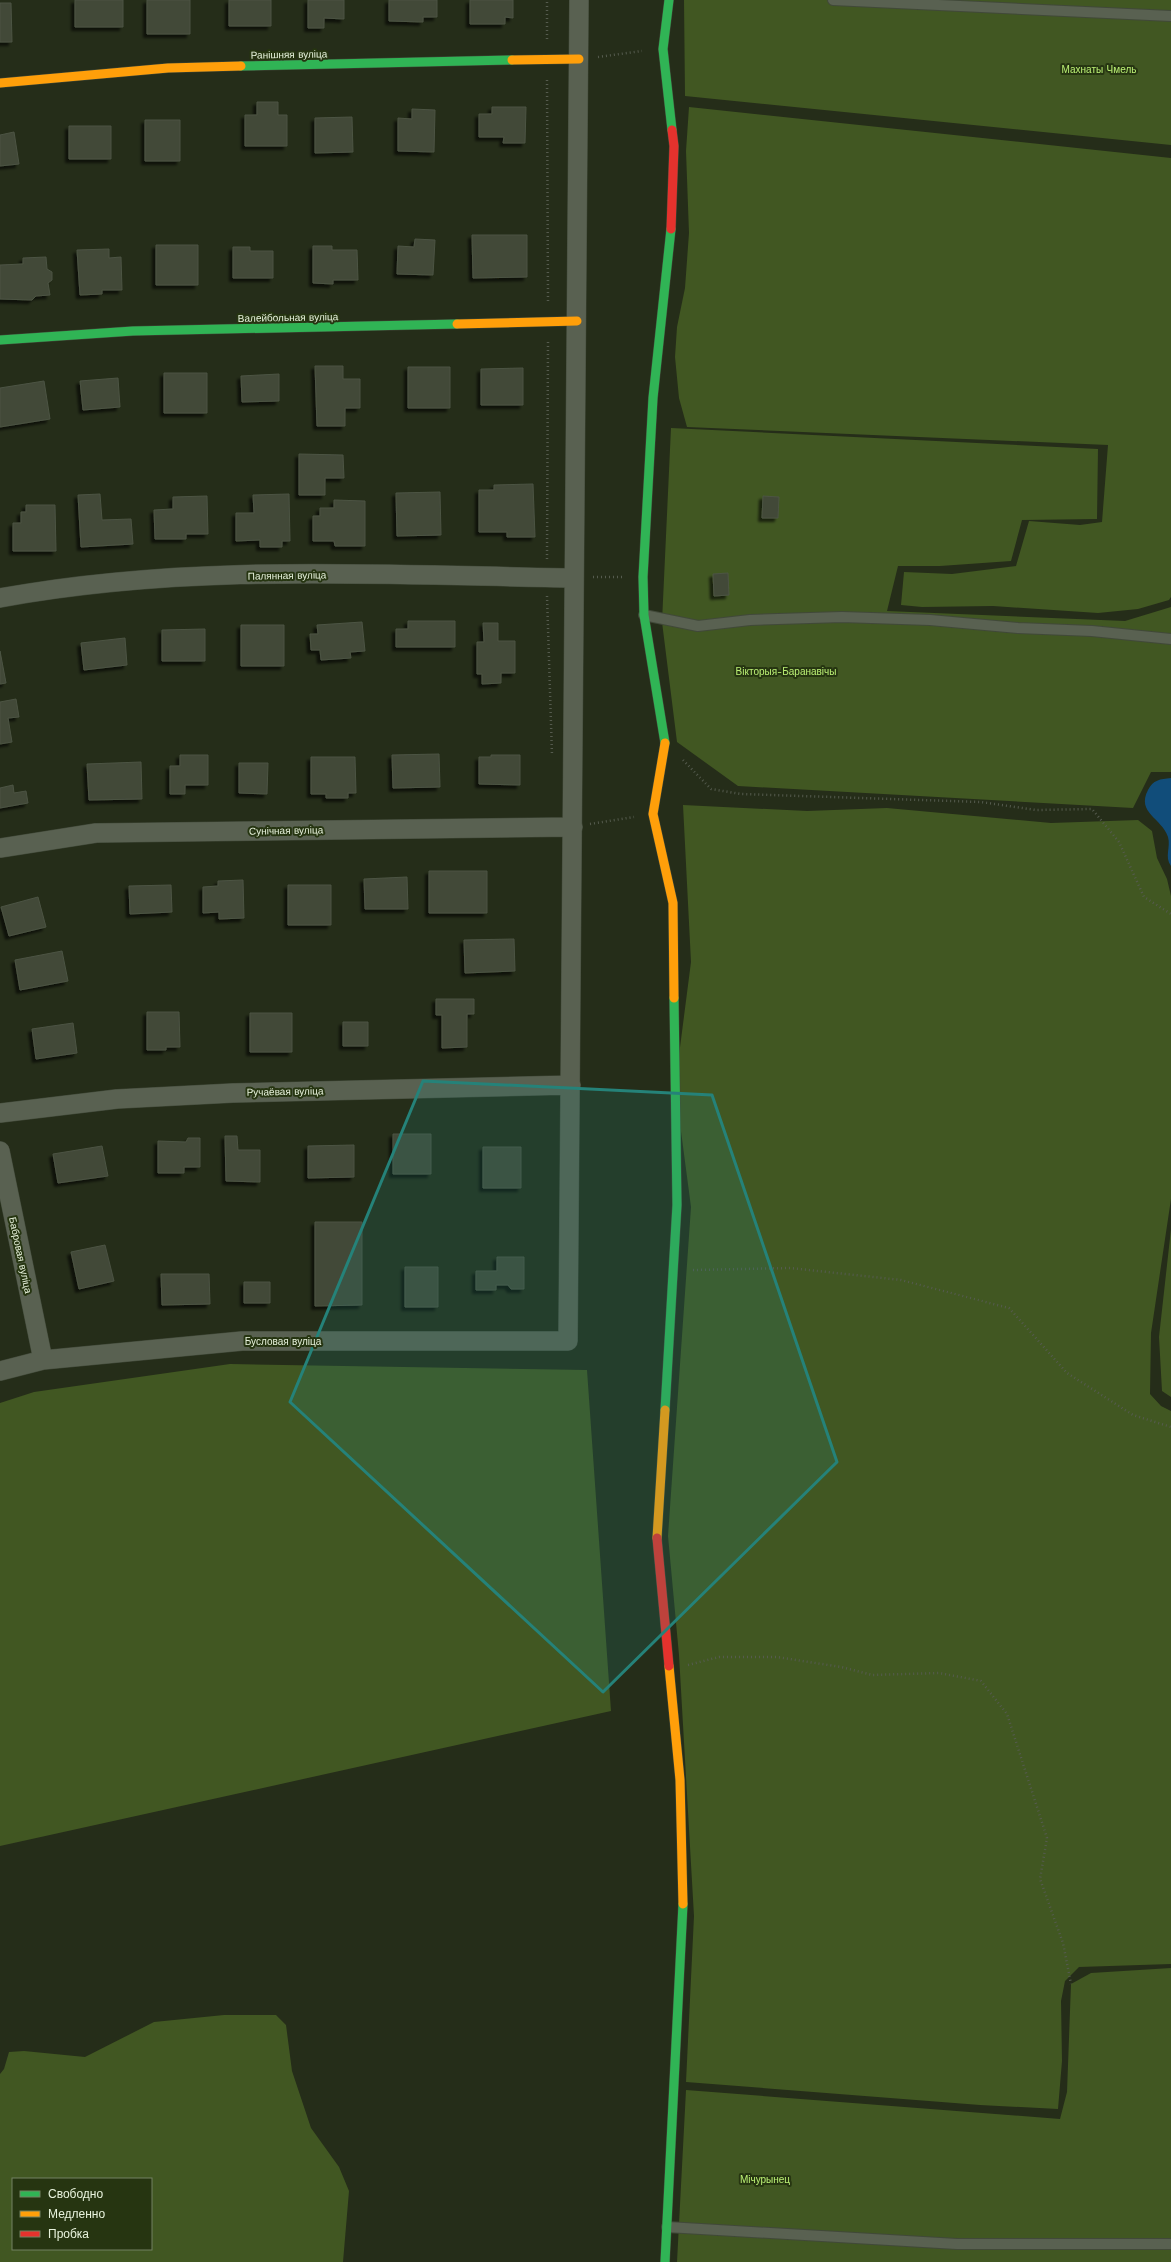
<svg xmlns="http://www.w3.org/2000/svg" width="1171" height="2262" font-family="'Work Sans',sans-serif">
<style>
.green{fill:#415722;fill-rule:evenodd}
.water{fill:#114d7a}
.building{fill:#424939;stroke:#4c5443;filter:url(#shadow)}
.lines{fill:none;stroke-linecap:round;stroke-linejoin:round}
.lane-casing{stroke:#414939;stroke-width:12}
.street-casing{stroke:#414939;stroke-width:20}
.fast-casing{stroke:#414939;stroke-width:10}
.slow-casing{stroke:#414939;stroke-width:10}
.jam-casing{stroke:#414939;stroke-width:10}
.path{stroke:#555b4e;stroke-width:2.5;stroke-dasharray:1 3;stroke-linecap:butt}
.lane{stroke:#596151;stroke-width:10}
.street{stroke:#596151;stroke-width:19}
.fast{stroke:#30b455;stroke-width:9}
.slow{stroke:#ff9f0a;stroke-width:9}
.jam{stroke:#e5322d;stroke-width:9}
.marked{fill:#258279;fill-opacity:0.2;stroke:#258279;stroke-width:3;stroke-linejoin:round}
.labels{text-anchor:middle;stroke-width:4;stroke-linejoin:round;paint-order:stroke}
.street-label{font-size:10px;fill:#e7f2dc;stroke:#263511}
.park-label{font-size:10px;fill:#bbf075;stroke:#263511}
</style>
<defs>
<filter id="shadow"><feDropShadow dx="-3.5" dy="3.5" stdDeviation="1" flood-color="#0009"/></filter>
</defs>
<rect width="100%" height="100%" fill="#252d19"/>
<!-- green -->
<path class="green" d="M684,0H1171V145L685,96Z
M689,107L1171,158V597L1169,600L1138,609L1098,613L993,606L922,607L901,605L904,572L952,574L1016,566L1029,521L1080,525L1102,522L1108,445L687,427L679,398L675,357L677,327L685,288L689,233L686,151Z
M671,428L1098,449L1097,519L1022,520L1011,561L940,566H898L887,611L1125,621L1171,607V772H1151L1133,808L738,786L677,742L662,622Z
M683,805L807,811L887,808L1051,823L1138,820L1152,831L1157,858L1167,879L1171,896V1199L1151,1333L1150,1394L1161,1406L1171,1411V1964L1079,1967L1065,1981L1061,2001L1062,2061L1058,2109L980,2105L686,2082L694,1916L679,1655L668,1536L691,1207L675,1086L691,962Z
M1171,1229V1397L1162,1391L1159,1337Z
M230,1364L587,1370L611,1711L0,1846V1403L34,1392Z
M1171,1968V2262H677L686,2090L1060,2119L1067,2092L1071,1984L1091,1973Z
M224,2015H276L286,2025L292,2071L311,2128L339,2167L349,2191L343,2262H0V2074L4,2069L9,2052L24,2051L85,2057L154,2022ZM13,2179H151V2249H13Z"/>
<!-- water -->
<path class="water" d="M1171,778V866C1164,857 1171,847 1168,837C1162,818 1136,813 1148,790C1153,780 1160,779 1171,778Z"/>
<!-- building -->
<path class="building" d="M75,0H123V27H75Z
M147,0H190V34H147Z
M229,0H271V26H229Z
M308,0H344V19L324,18V28H308Z
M389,0H437V17H423V22L389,21Z
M470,0H513V18L505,17V24H470Z
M0,3H11L12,42H0Z
M257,102H278V115H287V146H245V115H257Z
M492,107H526L525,143H503L504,137H479V114H492Z
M412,109L435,110L434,152L398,151V118L412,119Z
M352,117L353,152L315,153V118Z
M145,120H180V161H145Z
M69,126H111V159H69Z
M14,132L19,164L0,166V135Z
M472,235H527V277L473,278Z
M415,239L435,240L433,275L397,274L398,246L414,247Z
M156,245H198V285H156Z
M313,246H332V250H357L358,280H333V284L313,283Z
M233,247H250V251H273V278H233Z
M109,249V258L121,257L122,290H102V294L80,295L77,250Z
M46,257L47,269L52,272V280L48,283L50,295L36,296L32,300L0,299V265L23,264V258Z
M315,366H343V379H360V408H345V426H317Z
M408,367H450V408H408Z
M523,368V405H481V369Z
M164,373H207V413H164Z
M279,374V401L242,402L241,376Z
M118,378L120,407L83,410L80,381Z
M44,381L50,419L0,427V388Z
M299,454L343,455L344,478H325V495H299Z
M533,484L535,537H507V532H479V490H494V485Z
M440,492L441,535L397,536L396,493Z
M100,494L102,520L131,519L133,544L81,547L78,495Z
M289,494L290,541H282V547H260V540L236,541V513H254L253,495Z
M207,496L208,534H186V539H155L154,510L173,509V497Z
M763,496L779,497L778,518H762Z
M334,500L365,501V546H335L334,541H313V516H320V508H334Z
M26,505H55L56,551H13V523H21V512H26Z
M728,573L729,595L714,596L713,574Z
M408,621H455V647H396V629H408Z
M362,622L365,651L350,652L351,658L321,660L320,650H311L310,634H318L317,625Z
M483,623H498V641H515V673H501V683L482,684V674H477V642H484Z
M241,625H284V666H241Z
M205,629V661H162V630Z
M125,638L127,665L84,670L81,643Z
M0,651L6,683L0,684Z
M16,699L19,717L8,718L12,742L0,744V702Z
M439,754L440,787L393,788L392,755Z
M180,755H208V785H185V794H170V766H180Z
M491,755H520V785L479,784V757H491Z
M311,757H355L356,793H348V798H326V794H311Z
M141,762L142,799L89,800L87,764Z
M239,763H268L267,794L239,793Z
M13,785L14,793L26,791L28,803L0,808V788Z
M429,871H487V913H429Z
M407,877L408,909H365L364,879Z
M243,880L244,918L219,919V912L203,913V887L218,886V881Z
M171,885L172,912L130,914L129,886Z
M288,885H331V925H288Z
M38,897L46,927L9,936L1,907Z
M514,939L515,971L465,973L464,940Z
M62,951L68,981L20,990L15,960Z
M436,999H474V1014H467V1047L442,1048V1015H436Z
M147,1012H179L180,1047H166V1050H147Z
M250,1013H292V1052H250Z
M343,1022H368V1046H343Z
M73,1023L77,1053L36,1059L32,1029Z
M393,1134H431V1174H393Z
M225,1136H237L238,1150H260V1182L226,1181Z
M188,1138H200V1167H184V1173H158V1141L186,1142Z
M354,1145V1177L308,1178V1146Z
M102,1146L108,1176L58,1183L53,1154Z
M483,1147H521V1188H483Z
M315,1222H362V1305L315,1306Z
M105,1245L114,1281L79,1289L71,1252Z
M497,1257H524V1289H511L508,1285H496V1290H476V1271H497Z
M405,1267H438V1307H405Z
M161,1274H209L210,1304L162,1305Z
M244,1282H270V1303H244Z"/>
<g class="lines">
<defs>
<path id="lane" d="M833,0L1171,16
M644,615L698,626L750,620L842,617L930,620L1018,628L1092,631L1171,639
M667,2227L957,2244H1171"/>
<path id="street" d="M0,598C189,563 383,575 574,578
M0,848L96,833L573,827
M0,1113L117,1099L233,1093L571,1085
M0,1151L43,1360
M0,1371L43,1360L242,1341H568L579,0"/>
<path id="fast" d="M669,0L663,49L672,130
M241,66L512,60
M0,340L133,331L457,324
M665,743L644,615L643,577L653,398L671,229
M665,1410L677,1205L674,998
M665,2262L683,1904"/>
<path id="slow" d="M512,60L579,59
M0,83L168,68L241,66
M457,324L577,321
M665,743L653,814L673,903L674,998
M657,1538L665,1410
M669,1666L680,1780L683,1904"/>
<path id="jam" d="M671,229L674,146L672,130
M657,1538L669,1666"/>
</defs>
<!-- lane casing -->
<use href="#lane" class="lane-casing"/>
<!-- street casing -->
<use href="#street" class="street-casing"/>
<!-- fast casing -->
<use href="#fast" class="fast-casing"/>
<!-- slow casing -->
<use href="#slow" class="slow-casing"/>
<!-- jam casing -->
<use href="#jam" class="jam-casing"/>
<!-- path -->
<path class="path" d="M547,39V0
M598,57L642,51
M547,80L548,301
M547,559L548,342
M593,577H622
M547,596L552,755
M683,760L711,789L741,794L981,802L1036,810L1092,809L1119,842L1144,897L1171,914
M590,824L634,817
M693,1270L790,1268L901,1280L1009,1308L1067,1373L1133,1415L1171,1427
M688,1665L719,1657H777L841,1667L872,1675L939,1673L981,1681L1007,1714L1047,1838L1040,1879L1063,1943L1071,1984"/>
<!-- lane -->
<use href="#lane" class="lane"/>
<!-- street -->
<use href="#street" class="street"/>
<!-- fast -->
<use href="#fast" class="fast"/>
<!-- slow -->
<use href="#slow" class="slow"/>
<!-- jam -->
<use href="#jam" class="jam"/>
</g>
<!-- marked area -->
<path class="marked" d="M423,1081L712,1095L837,1462L603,1692L290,1402Z"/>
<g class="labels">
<!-- street labels -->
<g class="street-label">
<text transform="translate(289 54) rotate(-1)" y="4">Ранішняя вуліца</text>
<text transform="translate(288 317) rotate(-1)" y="4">Валейбольная вуліца</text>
<text transform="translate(287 575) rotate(-1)" y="4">Палянная вуліца</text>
<text transform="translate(286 830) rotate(-1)" y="4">Сунічная вуліца</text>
<text transform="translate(285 1091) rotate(-1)" y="4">Ручаёвая вуліца</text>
<text transform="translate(21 1255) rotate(78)" y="4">Бабровая вуліца</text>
<text x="283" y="1345">Бусловая вуліца</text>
</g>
<!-- park labels -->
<g class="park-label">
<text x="1099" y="73">Махнаты Чмель</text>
<text x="786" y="675">Вікторыя-Баранавічы</text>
<text x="765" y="2183">Мічурынец</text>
</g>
</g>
<!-- legend -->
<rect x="12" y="2178" width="140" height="72" fill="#263511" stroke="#738162"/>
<rect x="20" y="2191" width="20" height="6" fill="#30b455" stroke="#738162"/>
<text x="48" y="2198" font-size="12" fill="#e7f2dc">Свободно</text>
<rect x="20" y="2211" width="20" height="6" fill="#ff9f0a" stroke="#738162"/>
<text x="48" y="2218" font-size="12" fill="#e7f2dc">Медленно</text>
<rect x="20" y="2231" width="20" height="6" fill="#e5322d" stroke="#738162"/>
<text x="48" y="2238" font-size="12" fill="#e7f2dc">Пробка</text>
</svg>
